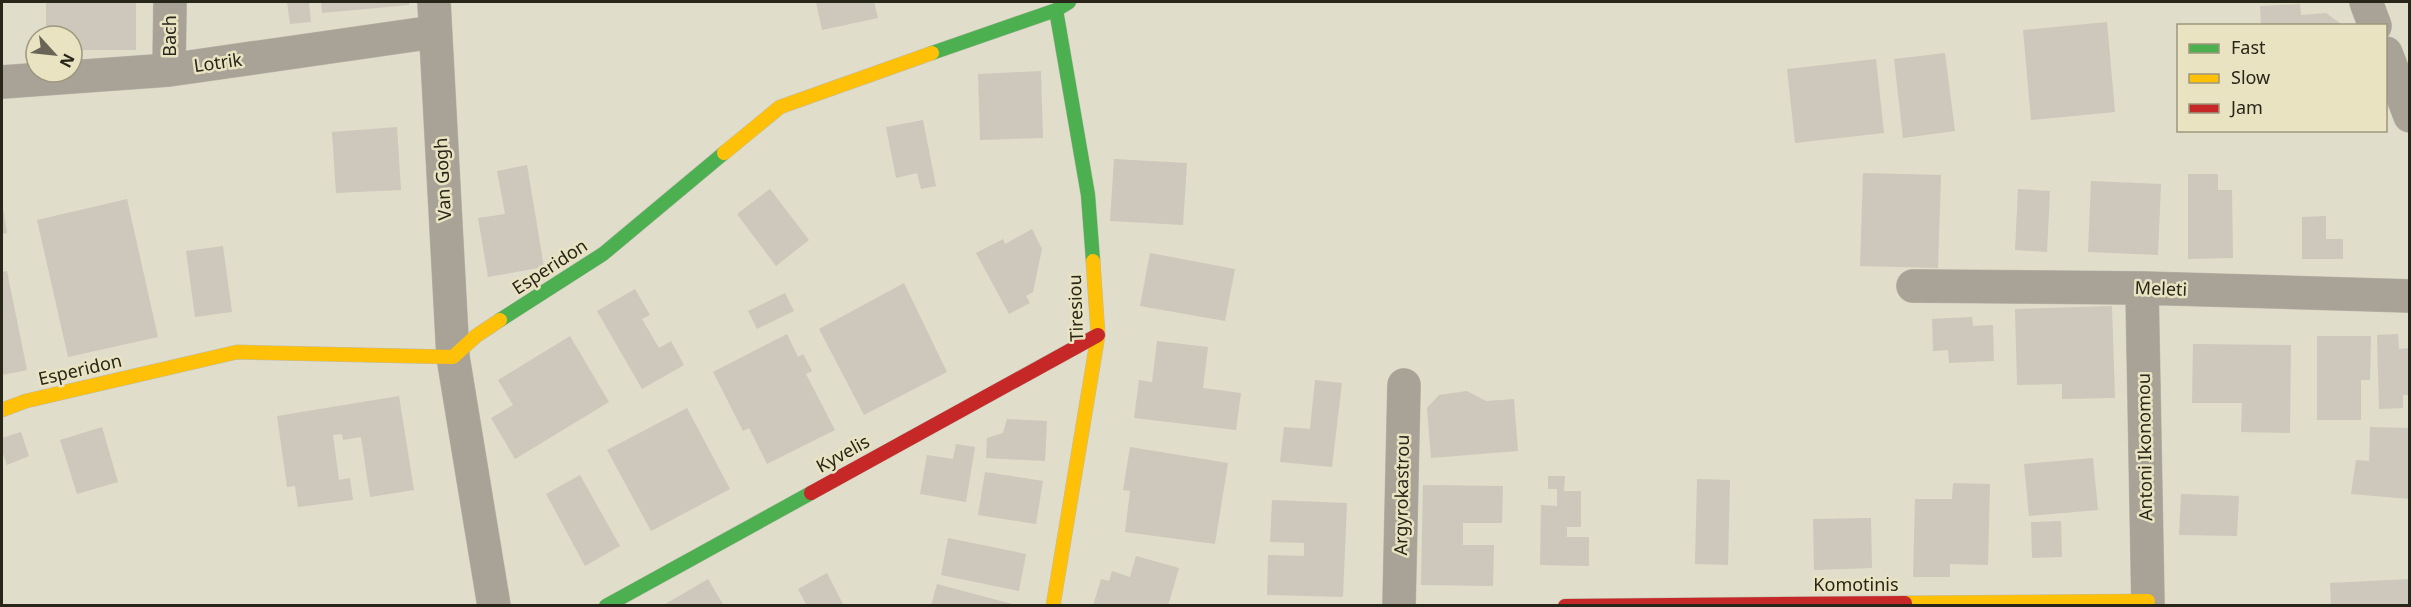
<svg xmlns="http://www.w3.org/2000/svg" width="2411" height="607" font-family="'Noto Sans',sans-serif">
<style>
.building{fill:#cec7bc}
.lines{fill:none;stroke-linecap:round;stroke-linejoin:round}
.street-casing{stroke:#bdbaad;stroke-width:34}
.fast-casing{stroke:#bdbaad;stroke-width:15}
.slow-casing{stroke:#bdbaad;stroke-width:15}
.jam-casing{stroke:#bdbaad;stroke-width:15}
.street{stroke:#a9a297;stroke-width:33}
.fast{stroke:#4caf50;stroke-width:14}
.slow{stroke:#ffc107;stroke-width:14}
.jam{stroke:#c62828;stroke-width:14}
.labels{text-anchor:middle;stroke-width:5;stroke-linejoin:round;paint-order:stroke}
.street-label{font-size:18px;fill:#282519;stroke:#e9e3c2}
</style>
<rect width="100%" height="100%" fill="#e0ddcb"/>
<!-- building -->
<path class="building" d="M46,2H136V50H72V36H46Z
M287,2H309L311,22L290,24Z
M321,2H409V5L322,13Z
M816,2H874L878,18L822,30Z
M2300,4L2301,15L2326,13L2344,26H2261L2260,6Z
M2107,22L2115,112L2031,120L2023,30Z
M1945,53L1955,131L1903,138L1894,59Z
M1876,59L1884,133L1795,143L1787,69Z
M1041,71L1043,138L980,140L978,74Z
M923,120L936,186L921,189L917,173L896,178L886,127Z
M397,127L401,190L336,193L332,132Z
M1114,159L1187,163L1183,225L1110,221Z
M527,165L544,267L488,277L478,218L505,214L497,171Z
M1863,173L1941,175L1938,268L1860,266Z
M2188,174H2218V190H2232L2233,258L2188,259Z
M2091,181L2161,184L2158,255L2088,252Z
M770,189L809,240L776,266L737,214Z
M2018,189L2050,191L2047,252L2015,250Z
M127,199L158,337L68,357L37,220Z
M2,201L7,233L2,234Z
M2326,216V239H2343V259H2302V217Z
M1032,229L1042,249L1033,292L1026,296L1030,303L1009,314L976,253L1003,239L1005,244Z
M223,246L232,312L195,317L186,251Z
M1150,253L1235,269L1225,321L1140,306Z
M7,271L27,370L2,375V272Z
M904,283L947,372L864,415L819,329Z
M635,289L650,315L642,319L659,348L671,341L684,365L642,389L597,311Z
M785,293L794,311L757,329L748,311Z
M2112,306L2115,398L2062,399V384L2017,385L2015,309Z
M1972,317L1973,326L1993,325L1994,361L1949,363L1948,350L1933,351L1932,319Z
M787,334L798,357L803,354L812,371L806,374L835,430L767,464L749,428L743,431L713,372Z
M2398,334L2399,349L2410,348V395H2403V408L2379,409L2377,335Z
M570,336L609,402L515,459L491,418L513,405L498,380Z
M2317,336H2371L2370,380H2361V420H2317Z
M1157,341L1208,347L1203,388L1241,393L1236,430L1134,418L1139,380L1152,382Z
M2193,344L2291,345L2290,433L2241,432L2242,403H2192Z
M1315,380L1342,383L1332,467L1280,462L1284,427L1310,429Z
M1467,391L1486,401L1514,399L1518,451L1431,458L1427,408L1439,395Z
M399,396L414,490L370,497L361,437L343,440L342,434L333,435L339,480L350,478L353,500L298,507L295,486L287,487L277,416Z
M687,408L730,489L651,531L607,450Z
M1007,419L1047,421L1045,461L986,458L987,438L1003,433Z
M102,427L118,482L77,494L60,440Z
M2370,427L2410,428V499L2351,494L2356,460L2369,461Z
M21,432L29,456L7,465L2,451V438Z
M956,444L975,447L966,502L920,494L927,455L953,459Z
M1130,447L1228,463L1215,544L1125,532L1130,491L1123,490Z
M2093,458L2098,510L2029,516L2024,464Z
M985,472L1043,481L1036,524L978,515Z
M580,475L620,546L585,566L546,494Z
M1548,476H1565L1564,491H1581V527H1567V537H1589V566L1540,565L1541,505L1557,506V489H1548Z
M1697,479L1730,480L1728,565L1695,564Z
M1953,483L1990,484L1988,565L1950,564V577H1913L1915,499H1952Z
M1423,485L1503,486L1502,523H1463V545H1494L1493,586L1421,585Z
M2181,494L2239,496L2237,536L2179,535Z
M1272,500L1347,503L1343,597L1267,595L1268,555L1304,556V543L1270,542Z
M1871,518L1872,568L1814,570L1813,519Z
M2061,521L2062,557L2032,558L2031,522Z
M948,538L1026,554L1019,591L941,575Z
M1136,556L1179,568L1168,606H1093L1101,579L1109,581L1112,571L1130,577Z
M827,573L844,606H807L798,589Z
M708,579L724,606H662Z
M2410,579V606H2331L2330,583Z
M937,584L1016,605V606H931Z"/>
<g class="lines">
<defs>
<path id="street" d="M434,2L453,357L494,606
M2366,2L2375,26
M2386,53L2410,116
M169,70L170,2
M2,82L169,70L434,32
M1913,286L2142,288L2410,296
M2142,288L2148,606
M1399,606L1404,385"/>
<path id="fast" d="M1056,10L1088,195L1093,261
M932,53L1056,10L1069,2
M500,320L603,254L724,153
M606,606L811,493"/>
<path id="slow" d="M724,153L780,107L932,53
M2,410L26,401L237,352L453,357L476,336L500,320
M1905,603L2148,601
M1053,606L1098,335L1093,261"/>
<path id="jam" d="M811,493L1098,335
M1565,606L1905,603"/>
</defs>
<!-- street casing -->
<use href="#street" class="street-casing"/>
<!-- fast casing -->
<use href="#fast" class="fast-casing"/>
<!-- slow casing -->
<use href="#slow" class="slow-casing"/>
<!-- jam casing -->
<use href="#jam" class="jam-casing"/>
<!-- street -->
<use href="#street" class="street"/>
<!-- fast -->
<use href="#fast" class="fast"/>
<!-- slow -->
<use href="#slow" class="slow"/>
<!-- jam -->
<use href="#jam" class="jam"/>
</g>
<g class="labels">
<!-- street labels -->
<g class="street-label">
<text transform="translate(170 36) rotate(-90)" y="6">Bach</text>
<text transform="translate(218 63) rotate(-8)" y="6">Lotrik</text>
<text transform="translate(443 179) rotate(-93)" y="6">Van Gogh</text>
<text transform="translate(550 267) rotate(-33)" y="6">Esperidon</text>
<text transform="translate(2161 289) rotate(2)" y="6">Meleti</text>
<text transform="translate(1076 308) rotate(-92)" y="6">Tiresiou</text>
<text transform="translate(80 370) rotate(-13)" y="6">Esperidon</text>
<text transform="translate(2145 447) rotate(-91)" y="6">Antoni Ikonomou</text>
<text transform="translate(843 454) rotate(-29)" y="6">Kyvelis</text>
<text transform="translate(1402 495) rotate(-89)" y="6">Argyrokastrou</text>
<text x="1856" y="591">Komotinis</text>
</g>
</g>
<!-- border -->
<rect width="2411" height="607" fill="none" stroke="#282519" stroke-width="6"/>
<!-- legend -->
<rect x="2177" y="24" width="210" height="108" fill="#e9e3c2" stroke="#9c977e" stroke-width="1.5"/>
<rect x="2189" y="44" width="30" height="9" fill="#4caf50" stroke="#9c977e" stroke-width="1.5"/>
<text x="2231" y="54" font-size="18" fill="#282519">Fast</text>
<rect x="2189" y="74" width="30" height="9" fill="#ffc107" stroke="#9c977e" stroke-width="1.5"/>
<text x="2231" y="84" font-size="18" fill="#282519">Slow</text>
<rect x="2189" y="104" width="30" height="9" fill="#c62828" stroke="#9c977e" stroke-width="1.5"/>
<text x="2231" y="114" font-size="18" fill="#282519">Jam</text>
<!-- north arrow -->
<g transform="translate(54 54) rotate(117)"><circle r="28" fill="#e9e3c2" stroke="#9c977e" stroke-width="1.5"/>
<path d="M0-4.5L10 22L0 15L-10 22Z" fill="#686557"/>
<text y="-9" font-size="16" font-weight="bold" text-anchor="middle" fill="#282519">N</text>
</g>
</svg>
